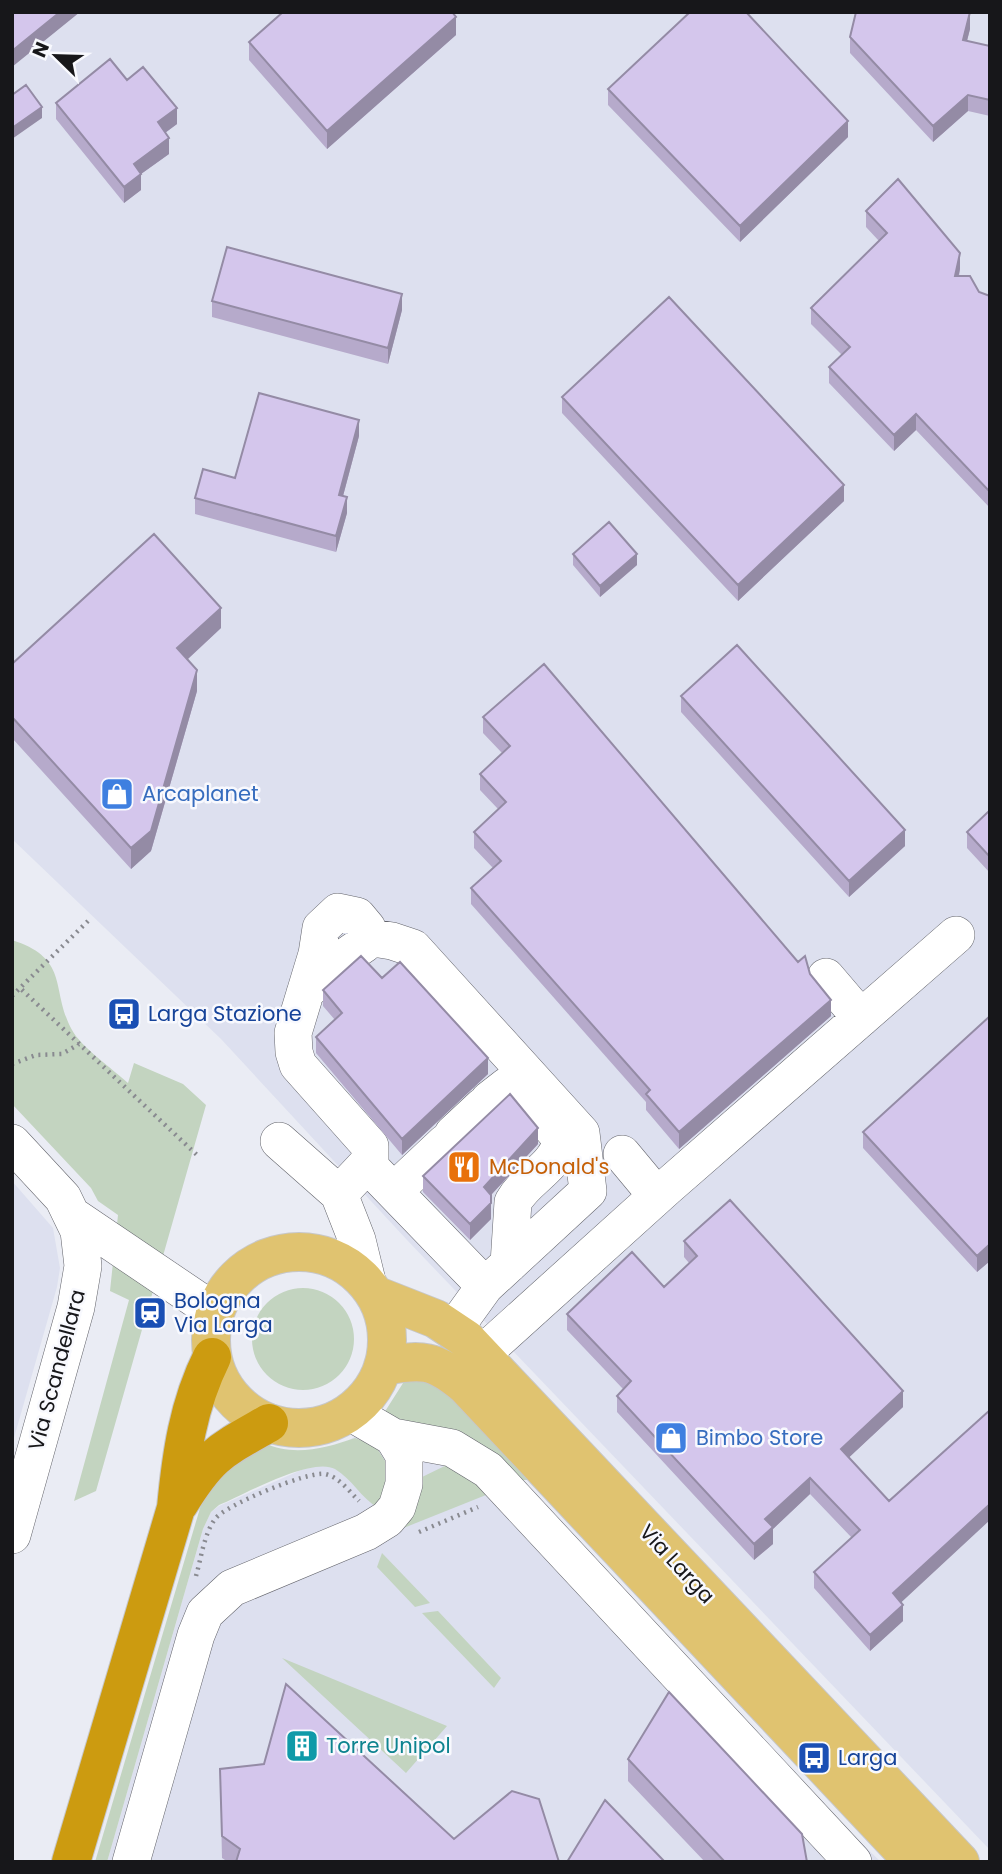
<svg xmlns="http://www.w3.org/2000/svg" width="1002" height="1874" font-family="Poppins,sans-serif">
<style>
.built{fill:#dde0ef}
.green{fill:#c3d4c0}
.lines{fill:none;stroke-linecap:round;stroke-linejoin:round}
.minor-casing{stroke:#64656c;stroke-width:38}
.major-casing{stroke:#c7c7c8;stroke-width:40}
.highway-casing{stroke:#c7c7c8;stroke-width:40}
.path{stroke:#898a90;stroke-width:4.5;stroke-dasharray:2 5;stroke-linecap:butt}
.minor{stroke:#fff;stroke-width:37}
.major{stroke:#e0c370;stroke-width:38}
.highway{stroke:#cc9b10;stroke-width:38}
.wall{fill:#b6aacb}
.shaded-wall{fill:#948ba5}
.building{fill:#d4c6ec;stroke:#948ba5;stroke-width:2}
.labels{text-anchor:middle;stroke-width:5;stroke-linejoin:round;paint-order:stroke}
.shop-label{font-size:21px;fill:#366cbe;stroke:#f8f9fe;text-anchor:start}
.transit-label{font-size:21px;fill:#164399;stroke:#f8f9fe;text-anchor:start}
.food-label{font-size:21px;fill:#c56008;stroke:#f8f9fe;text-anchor:start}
.street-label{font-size:21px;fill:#17171a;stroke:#f8f9fe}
.culture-label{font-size:21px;fill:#0d838f;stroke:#f8f9fe;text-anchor:start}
</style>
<rect width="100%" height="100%" fill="#eaecf4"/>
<!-- built -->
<path class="built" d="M12,12H990V1850L407,1240L221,1039L12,839Z
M12,1181L53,1228L60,1268L57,1287L12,1445Z
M383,1418L430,1430L881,1862H107L203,1529L211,1512L219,1506L308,1467Z"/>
<!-- green -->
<path class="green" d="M12,940C71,959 50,990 72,1030C81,1047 114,1070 128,1083L134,1063L183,1084L206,1105L96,1491L74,1501L129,1300L110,1291L118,1215L98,1201L91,1188L12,1104Z
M252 1339a51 51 0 1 1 102 0a51 51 0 1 1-102 0Z
M434,1377L534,1480H521L385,1420L384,1413L405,1380Z
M355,1438L375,1445L390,1469L378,1508C361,1498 352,1479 335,1469C312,1456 243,1495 219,1505L211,1512L203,1529L107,1862H95L206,1488L264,1443C294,1457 326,1448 355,1438Z
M455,1461L491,1493L401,1529L420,1478Z
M382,1553L430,1603L415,1607L377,1567Z
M438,1611L501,1678L494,1688L422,1613Z
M282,1658L447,1726L406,1773Z"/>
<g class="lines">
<defs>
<path id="minor" d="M367,937L392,941L413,948L581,1133L588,1191L485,1286L454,1329
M826,977L861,1018
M305,993L326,970L364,944L367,928L357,916L338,912L321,928L317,954L293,1033L294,1052L298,1065L370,1146V1161L339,1194
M489,1100L507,1086L520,1089L562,1140C555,1169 526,1178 513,1202L509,1264
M453,1134L483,1106
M279,1141L339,1194L357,1240L368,1285
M12,1143L63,1198L79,1231L83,1266L76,1307L12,1535
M622,1154L657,1196
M367,1164L485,1286
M394,1191L445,1143
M73,1216L215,1312
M482,1354L666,1188L956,935
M393,1437L452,1448L488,1470L853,1862
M131,1862L196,1635L205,1613L232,1588L366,1532L387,1519L397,1507L404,1484V1455L393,1437L350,1412"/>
<path id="major" d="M211 1340a88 88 0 1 1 176 0a88 88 0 1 1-176 0Z
M375,1295L436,1319L466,1339L960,1862
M383,1366C423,1359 434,1359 466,1386L914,1862"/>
<path id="highway" d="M179,1504C210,1454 220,1451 269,1423
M71,1862L176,1508C181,1455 188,1405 212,1357"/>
</defs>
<!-- minor casing -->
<use href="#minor" class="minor-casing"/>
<!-- major casing -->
<use href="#major" class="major-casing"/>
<!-- highway casing -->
<use href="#highway" class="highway-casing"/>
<!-- path -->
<path class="path" d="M88,921L20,988L197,1155
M12,996L20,988
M12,1064L36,1055L62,1054L79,1044
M419,1532L478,1507
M196,1576C201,1559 204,1534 215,1519C225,1505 308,1471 325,1474C339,1477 349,1491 359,1501"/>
<!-- minor -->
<use href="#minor" class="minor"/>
<!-- major -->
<use href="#major" class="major"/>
<!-- highway -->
<use href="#highway" class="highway"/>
</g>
<!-- wall -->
<path class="wall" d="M970,29L967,41L990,46V116L968,111L933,142L850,53V37Z
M456,35L327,149L249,60V42Z
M127,80L177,124L165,133L169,154L141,174V190L124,203L56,119V103Z
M608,89L848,137L740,242L608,105Z
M866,211L960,269L959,276L979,292L990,296V508L916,430L894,451L829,383V367L842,355L811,324V308L879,241L866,227Z
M212,301L402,310L388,364L212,317Z
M562,397L844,501L738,601L562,413Z
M359,436L343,496L347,513L336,552L195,514V498L235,478Z
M573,554L637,565L600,597L573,565Z
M221,628L187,660L197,691L151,851L131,869L12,738V664Z
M681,696L905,846L849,897L681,712Z
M483,717L798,962L810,974L831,1016L679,1149L646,1110V1102L471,904V888L493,868L474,848V832L498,809L480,790V774L502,753L483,733Z
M990,810V873L967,848V832Z
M382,978L488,1074L402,1155L316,1053V1037L335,1020L323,1006V990Z
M990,1016V1261L977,1272L863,1148V1132Z
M538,1144L491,1195V1219L470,1240L423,1192V1176Z
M684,1241L903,1407L849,1457L901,1602L903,1621L870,1651L814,1588V1572L852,1538L810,1494L773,1529V1544L754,1560L617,1412V1396L623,1389L567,1330V1314L664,1287L689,1263L684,1257Z
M628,1759L807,1862H705L628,1781Z
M220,1769L454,1839L559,1862H228L222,1858Z"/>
<!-- shaded-wall -->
<path class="shaded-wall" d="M60,12H80L12,67V51Z
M970,12V29L963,56V40Z
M456,17V35L327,149V131Z
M968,95V111L933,142V126Z
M42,107V118L12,139V128Z
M177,108V124L158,138V122Z
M848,121V137L740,242V226Z
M169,138V154L141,174V190L124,203V187L134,164Z
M960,253V269L955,292V276Z
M402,294V310L388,364V348Z
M916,414V430L894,451V435Z
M359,420V436L339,511V495Z
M844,485V501L738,601V585Z
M347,497V513L336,552V536Z
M637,554V565L600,597V586Z
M221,608V628L177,669V648Z
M197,670V691L151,851L131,869V848Z
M905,830V846L849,897V881Z
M831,1000V1016L679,1149V1132Z
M488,1058V1074L402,1155V1139Z
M538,1128V1144L491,1195V1219L470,1240V1224L484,1187Z
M990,1244V1261L977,1272V1256Z
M903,1391V1407L841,1465V1449Z
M810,1478V1494L773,1529V1544L754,1560V1544L765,1519Z
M990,1504V1520L893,1610V1593Z
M903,1605V1621L870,1651V1635Z"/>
<!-- building -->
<path class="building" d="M12,12H60L12,51Z
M283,12H452L456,17L327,131L249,42Z
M690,12H746L848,121L740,226L608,89Z
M856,12H970L963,40L990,46V100L968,95L933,126L850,37Z
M110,59L127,80L143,67L177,108L158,122L169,138L134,164L141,174L124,187L56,103Z
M26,85L42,107L12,128V95Z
M898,179L960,253L955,276H970L979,292L990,296V492L916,414L894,435L829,367L850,347L811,308L887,233L866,211Z
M227,247L402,294L388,348L212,301Z
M669,297L844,485L738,585L562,397Z
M259,393L359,420L339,495L347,497L336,536L195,498L203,469L235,478Z
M609,522L637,554L600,586L573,554Z
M154,534L221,608L177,648L197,670L151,831L131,848L12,717V664Z
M737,645L905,830L849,881L681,696Z
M544,664L798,962L805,956L810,974L831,1000L679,1132L646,1094L650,1090L471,888L501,861L474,832L506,802L480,774L510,746L483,717Z
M990,810V857L967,832Z
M361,956L382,978L400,962L488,1058L402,1139L316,1037L342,1013L323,990Z
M990,1016V1244L977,1256L863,1132Z
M510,1094L538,1128L484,1187L491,1195V1203L470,1224L423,1176Z
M730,1200L903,1391L841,1449L889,1501L990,1410V1504L893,1593L903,1605L870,1635L814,1572L860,1530L810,1478L765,1519L773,1527L754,1544L617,1396L631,1381L567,1314L632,1252L664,1287L697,1256L684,1241Z
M286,1684L454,1839L512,1791L539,1799L559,1862H236L240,1849L222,1836L220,1769L264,1764Z
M669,1692L802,1834L807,1862H725L628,1759Z
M605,1800L665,1862H567Z"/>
<!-- icons -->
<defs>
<symbol id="shop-square" viewBox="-11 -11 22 22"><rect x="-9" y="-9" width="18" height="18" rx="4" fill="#3f7fe0" stroke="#f8f9fe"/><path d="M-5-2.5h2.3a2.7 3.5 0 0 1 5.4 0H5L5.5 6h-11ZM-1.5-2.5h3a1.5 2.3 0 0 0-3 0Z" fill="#fff"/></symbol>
<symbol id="bus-square" viewBox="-11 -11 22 22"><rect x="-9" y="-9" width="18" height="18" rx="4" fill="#1a4fb4" stroke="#f8f9fe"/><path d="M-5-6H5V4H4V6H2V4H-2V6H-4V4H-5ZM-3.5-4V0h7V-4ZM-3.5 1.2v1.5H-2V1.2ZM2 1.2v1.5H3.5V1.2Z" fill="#fff"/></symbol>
<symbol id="restaurant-square" viewBox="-11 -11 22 22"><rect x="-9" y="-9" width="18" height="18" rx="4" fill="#e8710a" stroke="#f8f9fe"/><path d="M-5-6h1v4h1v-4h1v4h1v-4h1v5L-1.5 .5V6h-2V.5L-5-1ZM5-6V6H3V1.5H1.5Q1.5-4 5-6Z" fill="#fff"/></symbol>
<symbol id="station-square" viewBox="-11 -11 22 22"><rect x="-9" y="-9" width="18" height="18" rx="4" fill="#1a4fb4" stroke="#f8f9fe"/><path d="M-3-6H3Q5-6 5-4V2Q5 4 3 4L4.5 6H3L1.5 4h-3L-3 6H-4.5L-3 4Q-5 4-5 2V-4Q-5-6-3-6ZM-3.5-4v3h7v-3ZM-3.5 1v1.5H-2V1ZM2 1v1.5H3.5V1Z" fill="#fff"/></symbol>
<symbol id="building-square" viewBox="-11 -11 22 22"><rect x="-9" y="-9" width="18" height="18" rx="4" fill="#0f9aa8" stroke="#f8f9fe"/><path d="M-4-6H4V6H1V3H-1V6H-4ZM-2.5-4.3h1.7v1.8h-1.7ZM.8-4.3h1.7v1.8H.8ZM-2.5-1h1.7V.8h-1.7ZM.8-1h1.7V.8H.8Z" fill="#fff"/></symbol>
</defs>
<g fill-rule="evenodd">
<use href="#shop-square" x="98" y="775" width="38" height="38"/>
<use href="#bus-square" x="105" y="995" width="38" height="38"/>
<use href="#restaurant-square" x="445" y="1148" width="38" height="38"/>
<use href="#station-square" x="131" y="1294" width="38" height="38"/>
<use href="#shop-square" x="652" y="1419" width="38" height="38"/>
<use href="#building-square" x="283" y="1727" width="38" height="38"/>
<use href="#bus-square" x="795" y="1739" width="38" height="38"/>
</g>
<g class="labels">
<!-- shop labels -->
<g class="shop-label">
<text x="142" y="801">Arcaplanet</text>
<text x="696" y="1445">Bimbo Store</text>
</g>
<!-- transit labels -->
<g class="transit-label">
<text x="148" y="1021">Larga Stazione</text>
<text x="174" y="1308">Bologna<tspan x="174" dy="24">Via Larga</tspan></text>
<text x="838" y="1765">Larga</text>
</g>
<!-- food labels -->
<g class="food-label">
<text x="489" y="1174">McDonald's</text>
</g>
<!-- street labels -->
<g class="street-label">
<text transform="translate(57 1370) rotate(-75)" y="7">Via Scandellara</text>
<text transform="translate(677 1564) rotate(47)" y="7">Via Larga</text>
</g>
<!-- culture labels -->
<g class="culture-label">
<text x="326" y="1753">Torre Unipol</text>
</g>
</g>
<!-- border -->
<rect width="1002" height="1874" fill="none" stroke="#17171a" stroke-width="28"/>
<!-- north arrow -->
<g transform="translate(56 56) rotate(293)" stroke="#f8f9fe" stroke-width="5" paint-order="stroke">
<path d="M0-5L12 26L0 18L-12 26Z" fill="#17171a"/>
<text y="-10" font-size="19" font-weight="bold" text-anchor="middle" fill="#17171a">N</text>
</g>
</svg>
